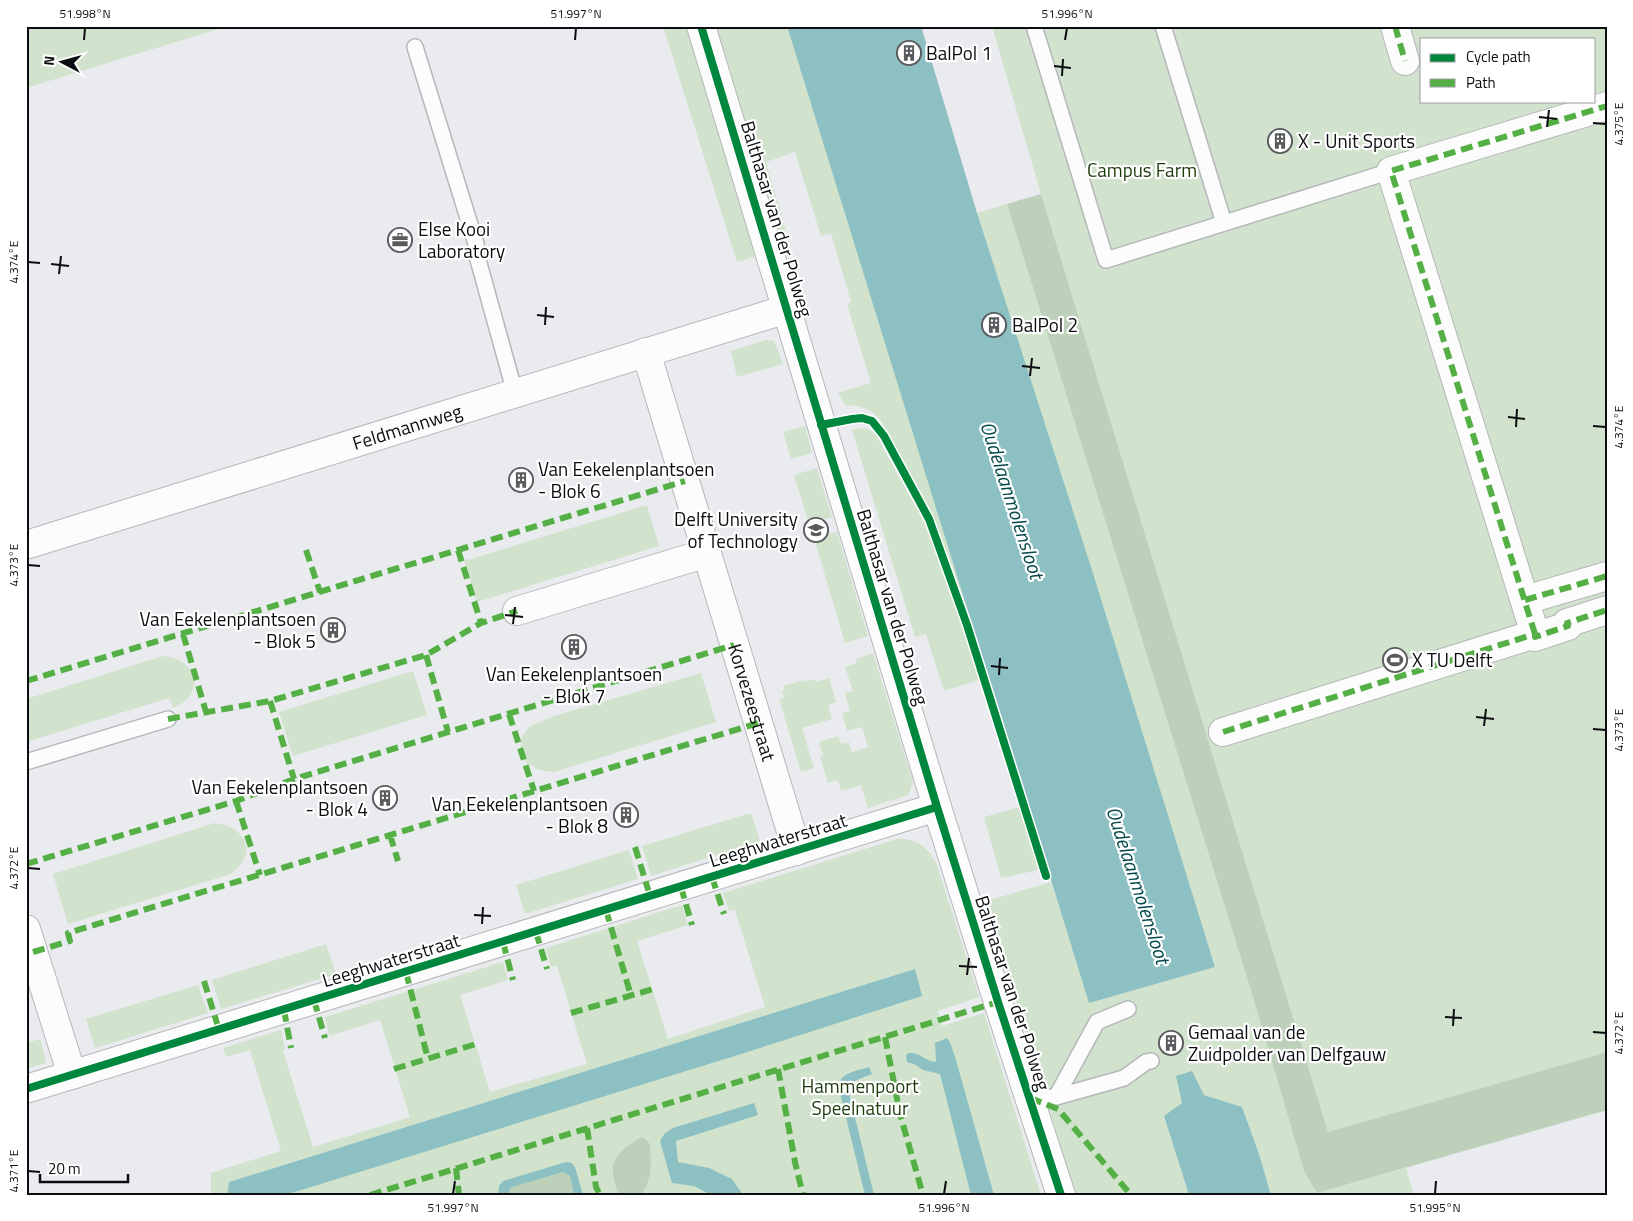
<svg xmlns="http://www.w3.org/2000/svg" width="1633" height="1221" font-family="'Titillium Web',sans-serif">
<style>
.green{fill:#d1e3cc;fill-rule:evenodd}
.forest{fill:#bdd0b9}
.water{fill:#8dc0c2}
.lines{fill:none;stroke-linecap:round;stroke-linejoin:round}
.lane-casing{stroke:#b5b7ba;stroke-width:18}
.street-casing{stroke:#b5b7ba;stroke-width:30}
.lane{stroke:#fcfcfd;stroke-width:15}
.street{stroke:#fcfcfd;stroke-width:28}
.quiet{stroke:#54b044;stroke-width:6;stroke-dasharray:12 6;stroke-linecap:butt}
.cycleway-casing{stroke:#fff;stroke-width:11}
.cycleway{stroke:#00873e;stroke-width:8}
.ticks{fill:none;stroke:#0c0d10;stroke-width:2}
.labels{text-anchor:middle;stroke-width:4.5;stroke-linejoin:round;paint-order:stroke}
.poi-label{font-size:19px;fill:#0c0d10;stroke:#fff;text-anchor:start}
.park-label{font-size:19px;fill:#1d3c0c;stroke:#fff}
.street-label{font-size:19px;fill:#0c0d10;stroke:#fff}
.water-label{font-size:20px;font-style:italic;fill:#054a4c;stroke:#fff}
.neatline{fill:none;stroke:#0c0d10;stroke-width:2}
.ticks-label{font-size:12px;text-anchor:middle;fill:#0c0d10}
</style>
<rect width="100%" height="100%" fill="#e9ebef"/>
<!-- green -->
<path class="green" d="M26,26H228L26,88Z
M663,26H686L757,256L737,262Z
M715,26H787C855,243 922,460 988,677L944,691L926,634L915,637L852,430C862,427 867,428 875,433L924,522L964,625L971,623L933,517L880,419C869,408 860,405 845,405L838,393L871,383L847,304L851,302L831,233L821,236L795,152L766,162L790,245L783,247Z
M992,26H1607V1052L1328,1132L1041,194ZM1422,39H1594V101H1422Z
M1007,204L1253,997L1304,1171L1317,1193L1406,1168L1414,1195H1271L1259,1154L1242,1107L1204,1095L1182,1104L1164,1117L1189,1195H1076L987,908L983,902L1051,882L1090,1002L1215,967L977,213Z
M766,340L774,341L783,364L737,377L731,351Z
M805,426L812,453L791,459L783,432Z
M817,468L832,517L809,524L794,475Z
M647,505L659,546L477,602L464,561Z
M837,532L868,636L845,643L814,538Z
M873,653L913,782L908,795L868,808L861,785L841,791L838,780L828,783L820,756L823,755L819,742L838,736L841,744L849,742L852,752L868,747L862,727L847,731L842,713L850,711L845,693L853,691L845,667L857,663L856,659Z
M163,656C199,659 206,695 173,708L169,698L26,742V699Z
M413,671L427,715L293,756L279,712Z
M701,673L716,722L554,772L539,770L527,763L520,751L521,738L530,726L554,716Z
M829,678L836,702L828,705L832,719L802,728L814,768L801,772L779,699L784,698L782,691L785,690L784,686L804,680L805,682L815,679L817,682Z
M1027,805L1048,868L1001,878L984,817Z
M751,813L760,841L651,876L642,846Z
M215,823C247,827 258,854 231,874L68,924L53,874Z
M897,839C917,838 929,848 937,865L979,997L938,1011L942,1026L984,1013L1041,1195H994L956,1060L988,1195H237L917,977L915,969L229,1182L227,1195H211V1173L281,1151L250,1050L226,1057L223,1048L281,1030L285,1049L283,1051L313,1147L410,1117L380,1020L329,1036L325,1017L503,962L508,980L460,995L490,1092L587,1064L557,966L551,967L546,948L682,905L688,925L637,941L668,1039L765,1007L735,910L729,911L723,893Z
M629,850L638,879L525,914L516,885Z
M326,944L336,974L221,1009L212,980Z
M198,985L208,1013L95,1048L86,1019Z
M40,1039L46,1063L26,1069V1043Z"/>
<!-- forest -->
<path class="forest" d="M1041,194L1328,1132L1607,1052V1110L1317,1193L1304,1171L1253,997L1007,204Z
M642,1137L650,1144C651,1164 653,1177 641,1195H619C606,1163 614,1153 642,1137Z
M563,1172L570,1176L574,1195H508L509,1191L512,1187Z"/>
<!-- water -->
<path class="water" d="M787,26H921L977,213L1092,570L1215,967L1089,1003Z
M915,969L922,996L738,1055L285,1195H227L229,1182Z
M947,1038L950,1042L956,1060L994,1195H971L940,1074L923,1070L916,1065L907,1062L906,1056L908,1053C920,1052 925,1061 936,1062L935,1043Z
M869,1067L872,1074L852,1082L848,1089L874,1195H865L838,1085C842,1072 857,1071 869,1067Z
M1192,1071L1204,1095L1242,1107L1259,1154L1271,1195H1189L1164,1116L1182,1103L1176,1076Z
M754,1103L758,1115L676,1141L678,1162L709,1168L732,1179L743,1195H711L694,1186L672,1183L660,1141L665,1133L673,1128Z
M566,1162L572,1163L575,1167L583,1195H574L570,1176L563,1172L512,1187L509,1191L508,1195H498L499,1186L503,1181Z"/>
<g class="lines">
<defs>
<path id="lane" d="M1034,26L1106,260L1391,171
M1163,26L1224,223
M415,47L476,244L477,256L515,393
M26,762L168,719
M1056,1097L1097,1022L1128,1009
M1030,1098L1056,1097L1124,1078L1146,1062L1151,1061"/>
<g id="street">
<path d="M701,26L937,807L998,1002L1061,1195"/>
<path d="M1395,26L1405,61"/>
<path id="s1" d="M646,352L797,851"/>
<path id="s2" d="M26,545L787,309"/>
<path d="M1525,600L1607,576"/>
<path d="M517,611L707,553"/>
<path d="M1535,634L1391,171L1607,106"/>
<path d="M1223,732L1535,634V637L1568,626L1567,623L1607,610"/>
<path d="M26,929L72,1075"/>
<path d="M26,1089L937,807"/>
</g>
</defs>
<!-- lane casing -->
<use href="#lane" class="lane-casing"/>
<!-- street casing -->
<use href="#street" class="street-casing"/>
<!-- lane -->
<use href="#lane" class="lane"/>
<!-- street -->
<use href="#street" class="street"/>
<!-- quiet -->
<path class="quiet" d="M1395,26L1405,61
M306,550L320,592
M458,550L481,623
M1525,600L1607,576
M183,634L206,712
M1535,634L1391,171L1607,106
M426,655L448,732
M26,681L685,481
M270,701L294,779
M509,714L534,791
M168,719L270,701L426,655L481,623L517,611
M1223,732L1535,634V637L1568,626L1567,623L1607,610
M236,801L260,875
M390,835L398,861
M635,847L650,896
M26,864L236,801L294,779L734,645
M712,877L724,914
M681,887L692,925
M606,910L631,996
M536,932L547,969
M503,942L513,980
M33,952L70,941L68,933L758,723
M406,972L428,1059
M204,981L219,1030
M314,1000L325,1038
M284,1010L291,1048
M571,1013L653,989
M885,1037L900,1114L923,1195
M394,1069L476,1044
M778,1069L795,1162L803,1195
M1030,1098L1058,1109L1131,1195
M587,1128L596,1187L600,1195
M456,1168L459,1195
M370,1195L998,1002"/>
<defs>
<path id="cycleway" d="M701,26L937,807L998,1002L1061,1195
M821,425L852,419L862,418L872,421L884,436L929,519L967,625L1046,876
M26,1089L937,807"/>
</defs>
<!-- cycleway casing -->
<use href="#cycleway" class="cycleway-casing"/>
<!-- cycleway -->
<use href="#cycleway" class="cycleway"/>
</g>
<!-- ticks -->
<path class="ticks" d="M84,40L85,28M575,40L576,28M1065,40L1067,28M1054,66L1071,68M1062,76L1063,59M1539,117L1557,119M1593,123L1606,124M1547,127L1549,110M28,262L40,263M51,264L69,266M59,274L61,256M537,315L554,317M545,325L546,307M1022,366L1040,368M1030,376L1032,358M1508,417L1525,419M1593,426L1606,427M1516,427L1517,409M28,565L40,566M505,615L523,617M513,624L515,607M991,666L1008,668M999,675L1000,658M1476,717L1494,719M1484,726L1486,709M1593,729L1606,730M28,868L40,869M474,915L491,916M482,924L483,907M959,966L977,967M967,975L969,958M1445,1017L1462,1018M1453,1026L1454,1009M1593,1032L1606,1033M28,1171L40,1172M453,1194L455,1181M944,1194L946,1181M1435,1194L1436,1181"/>
<!-- icons -->
<defs>
<symbol id="building-ring" viewBox="-11 -11 22 22"><circle r="9.5" fill="#fff" stroke="#595b5e" stroke-width="1.5"/><path d="M-4-6H4V6H1V3H-1V6H-4ZM-2.5-4.3h1.7v1.8h-1.7ZM.8-4.3h1.7v1.8H.8ZM-2.5-1h1.7V.8h-1.7ZM.8-1h1.7V.8H.8Z" fill="#595b5e"/></symbol>
<symbol id="office-ring" viewBox="-11 -11 22 22"><circle r="9.5" fill="#fff" stroke="#595b5e" stroke-width="1.5"/><path d="M-6-3h4V-5.5h4V-3h4V5H-6ZM-1-4.5V-3h2v-1.5ZM-6 0V1H6V0Z" fill="#595b5e"/></symbol>
<symbol id="university-ring" viewBox="-11 -11 22 22"><circle r="9.5" fill="#fff" stroke="#595b5e" stroke-width="1.5"/><path d="M0-5L7-2L0 1L-7-2ZM-4 1L0 2.5L4 1V4Q0 6-4 4Z" fill="#595b5e"/></symbol>
<symbol id="stadium-ring" viewBox="-11 -11 22 22"><circle r="9.5" fill="#fff" stroke="#595b5e" stroke-width="1.5"/><path d="M0-5a6.5 5 0 1 0 0 10a6.5 5 0 1 0 0-10ZM-3.5-1.8h7v3.6h-7Z" fill="#595b5e"/></symbol>
</defs>
<g fill-rule="evenodd">
<use href="#building-ring" x="895" y="39" width="28" height="28"/>
<use href="#building-ring" x="1266" y="127" width="28" height="28"/>
<use href="#office-ring" x="386" y="226" width="28" height="28"/>
<use href="#building-ring" x="980" y="311" width="28" height="28"/>
<use href="#building-ring" x="507" y="466" width="28" height="28"/>
<use href="#university-ring" x="802" y="516" width="28" height="28"/>
<use href="#building-ring" x="319" y="616" width="28" height="28"/>
<use href="#building-ring" x="560" y="633" width="28" height="28"/>
<use href="#stadium-ring" x="1381" y="646" width="28" height="28"/>
<use href="#building-ring" x="371" y="784" width="28" height="28"/>
<use href="#building-ring" x="612" y="801" width="28" height="28"/>
<use href="#building-ring" x="1157" y="1029" width="28" height="28"/>
</g>
<g class="labels">
<!-- poi labels -->
<g class="poi-label">
<text x="926" y="60">BalPol 1</text>
<text x="1298" y="148">X - Unit Sports</text>
<text x="418" y="236">Else Kooi<tspan x="418" dy="22">Laboratory</tspan></text>
<text x="1012" y="332">BalPol 2</text>
<text x="538" y="476">Van Eekelenplantsoen<tspan x="538" dy="22">- Blok 6</tspan></text>
<text x="798" y="526" text-anchor="end">Delft University<tspan x="798" dy="22">of Technology</tspan></text>
<text x="316" y="626" text-anchor="end">Van Eekelenplantsoen<tspan x="316" dy="22">- Blok 5</tspan></text>
<text x="1412" y="667">X TU Delft</text>
<text x="574" y="681" text-anchor="middle">Van Eekelenplantsoen<tspan x="574" dy="22">- Blok 7</tspan></text>
<text x="368" y="794" text-anchor="end">Van Eekelenplantsoen<tspan x="368" dy="22">- Blok 4</tspan></text>
<text x="608" y="811" text-anchor="end">Van Eekelenplantsoen<tspan x="608" dy="22">- Blok 8</tspan></text>
<text x="1188" y="1039">Gemaal van de<tspan x="1188" dy="22">Zuidpolder van Delfgauw</tspan></text>
</g>
<!-- park labels -->
<g class="park-label">
<text x="1142" y="177">Campus Farm</text>
<text x="860" y="1093">Hammenpoort<tspan x="860" dy="22">Speelnatuur</tspan></text>
</g>
<!-- street labels -->
<g class="street-label">
<text transform="translate(777 219) rotate(73)" y="7">Balthasar van der Polweg</text>
<text dy="7" stroke="none"><textPath href="#s2" startOffset="399">Feldmannweg</textPath></text>
<text transform="translate(893 607) rotate(73)" y="7">Balthasar van der Polweg</text>
<text dy="7" stroke="none"><textPath href="#s1" startOffset="366">Korvezeestraat</textPath></text>
<text transform="translate(778 840) rotate(-17)" y="7">Leeghwaterstraat</text>
<text transform="translate(391 960) rotate(-17)" y="7">Leeghwaterstraat</text>
<text transform="translate(1013 993) rotate(72)" y="7">Balthasar van der Polweg</text>
</g>
<!-- water labels -->
<g class="water-label">
<text transform="translate(1012 500) rotate(72)" y="7">Oudelaanmolensloot</text>
<text transform="translate(1138 885) rotate(72)" y="7">Oudelaanmolensloot</text>
</g>
</g>
<!-- border -->
<rect width="1633" height="1221" fill="none" stroke="#ffffff" stroke-width="55"/>
<!-- legend -->
<rect x="1420" y="38" width="175" height="65" fill="#ffffff" stroke="#9e9e9f"/>
<rect x="1430" y="54" width="25" height="8" fill="#00873e" stroke="#9e9e9f"/>
<text x="1466" y="62" font-size="15" fill="#0c0d10">Cycle path</text>
<rect x="1430" y="79" width="25" height="8" fill="#54b044" stroke="#9e9e9f"/>
<text x="1466" y="88" font-size="15" fill="#0c0d10">Path</text>
<!-- north arrow -->
<g transform="translate(62 62) rotate(276)" stroke="#ffffff" stroke-width="4" paint-order="stroke">
<path d="M0-4L9 19L0 12L-9 19Z" fill="#0c0d10"/>
<text y="-8" font-size="14" font-weight="bold" text-anchor="middle" fill="#0c0d10">N</text>
</g>
<!-- scale -->
<path d="M40 1174v8h88v-8" fill="none" stroke="#0c0d10" stroke-width="2.5"/>
<text x="48" y="1174" font-size="15" fill="#0c0d10" stroke="#ffffff" stroke-width="4" paint-order="stroke">20 m</text>
<rect x="28" y="28" width="1578" height="1166" class="neatline"/>
<g class="ticks-label">
<text x="85" y="18">51.998°N</text>
<text x="576" y="18">51.997°N</text>
<text x="1067" y="18">51.996°N</text>
<text transform="translate(1619 124) rotate(-90)" y="4">4.375°E</text>
<text transform="translate(14 262) rotate(-90)" y="4">4.374°E</text>
<text transform="translate(1619 427) rotate(-90)" y="4">4.374°E</text>
<text transform="translate(14 565) rotate(-90)" y="4">4.373°E</text>
<text transform="translate(1619 730) rotate(-90)" y="4">4.373°E</text>
<text transform="translate(14 868) rotate(-90)" y="4">4.372°E</text>
<text transform="translate(1619 1033) rotate(-90)" y="4">4.372°E</text>
<text transform="translate(14 1171) rotate(-90)" y="4">4.371°E</text>
<text x="453" y="1212">51.997°N</text>
<text x="944" y="1212">51.996°N</text>
<text x="1435" y="1212">51.995°N</text>
</g>
</svg>
